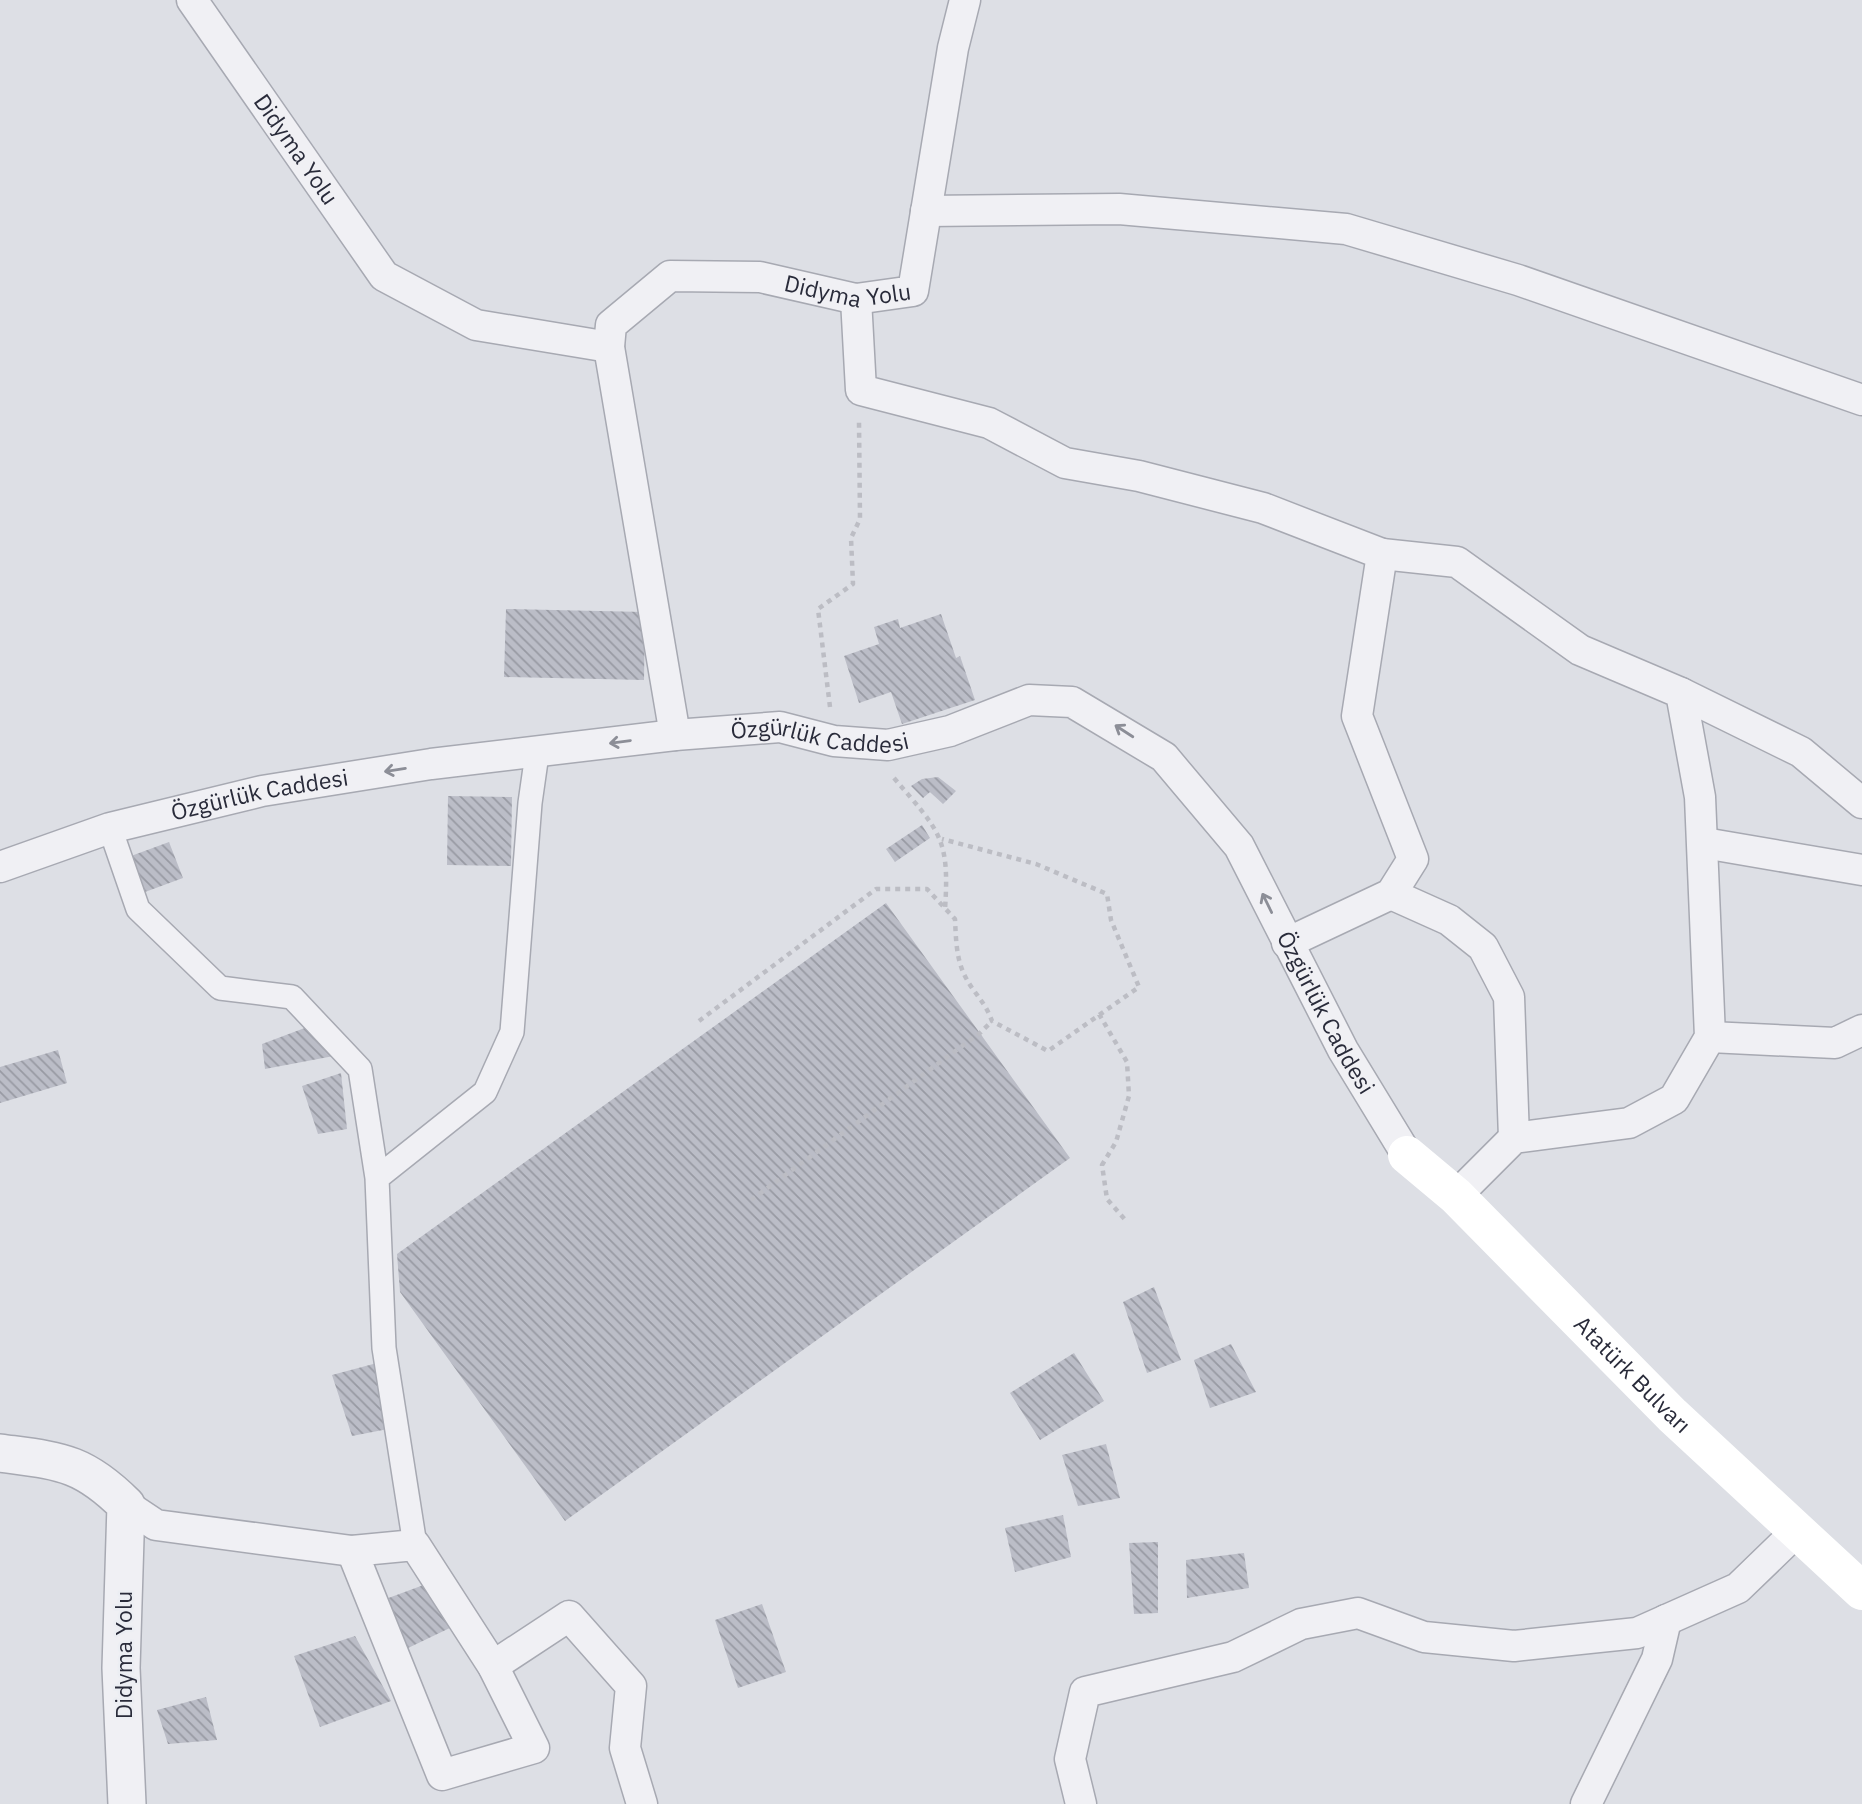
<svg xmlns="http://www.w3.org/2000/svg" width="1862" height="1804" font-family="'IBM Plex Sans',sans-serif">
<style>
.building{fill:url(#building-back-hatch)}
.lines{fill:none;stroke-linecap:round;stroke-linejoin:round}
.pedestrian-casing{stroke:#a7a9b2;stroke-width:26}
.minor-casing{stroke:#a7a9b2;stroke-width:33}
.tertiary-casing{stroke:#a7a9b2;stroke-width:40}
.path{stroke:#bcbdc4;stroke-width:4.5;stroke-dasharray:5 5;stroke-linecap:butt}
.pedestrian{stroke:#f0f0f4;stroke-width:23}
.minor{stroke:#f0f0f4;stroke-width:30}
.tertiary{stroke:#f0f0f4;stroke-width:37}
.secondary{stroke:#fff;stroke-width:38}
.oneway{stroke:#8c8e97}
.labels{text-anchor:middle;stroke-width:5;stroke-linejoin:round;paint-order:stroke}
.street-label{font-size:23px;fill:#292b3a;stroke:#eceef3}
</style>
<defs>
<pattern id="building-back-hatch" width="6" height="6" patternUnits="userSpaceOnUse" patternTransform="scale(1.75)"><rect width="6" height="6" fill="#bbbdc7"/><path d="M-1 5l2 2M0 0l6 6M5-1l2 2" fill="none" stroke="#989aa3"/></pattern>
</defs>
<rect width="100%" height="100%" fill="#dddfe5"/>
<!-- building -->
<path class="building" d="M506,609L645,612L644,680L504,677Z
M941,614L956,658L960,656L975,700L902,724L891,692L859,703L844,656L879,644L874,627L898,619L900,628Z
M938,777L956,791L943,804L930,792L923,798L911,786L922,779Z
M448,796L512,797L511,866L447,865Z
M922,825L930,838L895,862L886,849Z
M169,842L183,878L145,892L131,856Z
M886,903L1070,1158L565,1521L400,1292L397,1254Z
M310,1026L339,1055L265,1069L262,1044Z
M58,1050L67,1083L0,1103V1067Z
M341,1073L347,1129L318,1134L302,1086Z
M1154,1287L1181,1360L1147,1373L1123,1302Z
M1231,1344L1256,1392L1210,1408L1194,1360Z
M1074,1353L1104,1401L1040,1440L1010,1393Z
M377,1363L388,1429L352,1436L332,1375Z
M1106,1444L1120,1498L1078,1506L1062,1455Z
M1063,1515L1071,1557L1015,1572L1005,1528Z
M1158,1542V1613L1134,1614L1129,1543Z
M1244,1553L1249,1588L1187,1598L1186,1560Z
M429,1583L454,1626L406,1649L383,1600Z
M762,1604L786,1672L738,1688L715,1620Z
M355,1636L391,1701L320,1727L294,1656Z
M206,1697L217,1740L168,1744L157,1710Z"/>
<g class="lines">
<defs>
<path id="pedestrian" d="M110,828L138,909L220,988L292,997L360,1069L377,1178L384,1348L415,1545
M377,1178L485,1092L512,1032L530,803L537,754"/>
<g id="minor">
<path id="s1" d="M192,0L384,276L476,325L609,347"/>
<path d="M926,211L1119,209L1346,229L1518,280L1862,400"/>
<path d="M856,299L861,390L989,423L1065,463L1139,476L1263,508L1382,554L1357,716L1413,859L1391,894L1287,943"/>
<path d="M1382,554L1457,562L1580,650L1681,693L1700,797L1710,1037L1674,1099L1629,1123L1514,1138L1456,1196"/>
<path d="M1681,693L1801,752L1862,803"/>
<path id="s2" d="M675,735L609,347L611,325L670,276L760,277L856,299L913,291L953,48L965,0"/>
<path d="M1704,843L1862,870"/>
<path id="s3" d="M0,867L110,828L262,791L431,764L675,735L780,727L834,741L888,745L950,731L1029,700L1072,702L1164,757L1239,846L1343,1050L1407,1155"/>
<path d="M1391,894L1449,920L1483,947L1509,997L1514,1138"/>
<path d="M1710,1037L1835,1043L1862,1030"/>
<path d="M126,1505L156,1525L352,1551"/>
<path d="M415,1545L493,1666L534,1748L442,1775L352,1551Z"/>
<path d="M493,1666L569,1616L631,1686L625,1748L642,1804"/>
<path d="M1081,1804L1070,1759L1085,1692L1233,1657L1301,1624L1358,1613L1424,1637L1514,1646L1637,1633L1738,1588L1796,1532"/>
<path d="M1586,1804L1657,1659L1666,1620"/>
</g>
<path id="tertiary" d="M0,1453C59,1461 82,1461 126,1505L121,1668L127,1804"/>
</defs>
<!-- pedestrian casing -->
<use href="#pedestrian" class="pedestrian-casing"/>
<!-- minor casing -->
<use href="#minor" class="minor-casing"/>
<!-- tertiary casing -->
<use href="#tertiary" class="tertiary-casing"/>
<!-- path -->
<path class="path" d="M830,707L818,609L853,584L851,538L860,519L859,422
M894,778C939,831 950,837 945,909
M1099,1014L1127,1062L1129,1096L1116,1142L1102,1165L1107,1199L1127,1222
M699,1021L876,889H927L955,919C956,939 956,960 966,978C975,995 984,1000 992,1021L1048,1051L1139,987L1111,920L1107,894L1036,864L942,839
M751,1200L980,1033L992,1021"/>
<!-- pedestrian -->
<use href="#pedestrian" class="pedestrian"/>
<!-- minor -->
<use href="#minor" class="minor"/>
<!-- tertiary -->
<use href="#tertiary" class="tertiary"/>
<!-- secondary -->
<path class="secondary" id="s4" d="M1407,1155L1456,1196L1672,1415L1862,1591"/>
</g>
<!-- one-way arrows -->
<defs><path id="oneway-shaft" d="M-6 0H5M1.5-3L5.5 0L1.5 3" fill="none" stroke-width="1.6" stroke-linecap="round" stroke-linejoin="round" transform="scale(1.75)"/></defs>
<g class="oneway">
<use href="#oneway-shaft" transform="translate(1124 731) rotate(-147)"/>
<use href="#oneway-shaft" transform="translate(620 742) rotate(172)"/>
<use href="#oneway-shaft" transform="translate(395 770) rotate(171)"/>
<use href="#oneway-shaft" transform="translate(1267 903) rotate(-116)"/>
</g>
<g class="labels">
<!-- street labels -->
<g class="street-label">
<text dy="8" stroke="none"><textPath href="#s1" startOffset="182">Didyma Yolu</textPath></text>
<text dy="8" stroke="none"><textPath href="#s2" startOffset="672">Didyma Yolu</textPath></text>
<text dy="8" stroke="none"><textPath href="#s3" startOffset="836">Özgürlük Caddesi</textPath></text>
<text dy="8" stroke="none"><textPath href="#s3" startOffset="270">Özgürlük Caddesi</textPath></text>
<text dy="8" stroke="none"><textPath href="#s3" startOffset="1508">Özgürlük Caddesi</textPath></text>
<text dy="8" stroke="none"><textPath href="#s4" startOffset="315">Atatürk Bulvarı</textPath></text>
<text transform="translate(124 1655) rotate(-90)" y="8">Didyma Yolu</text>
</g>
</g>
</svg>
